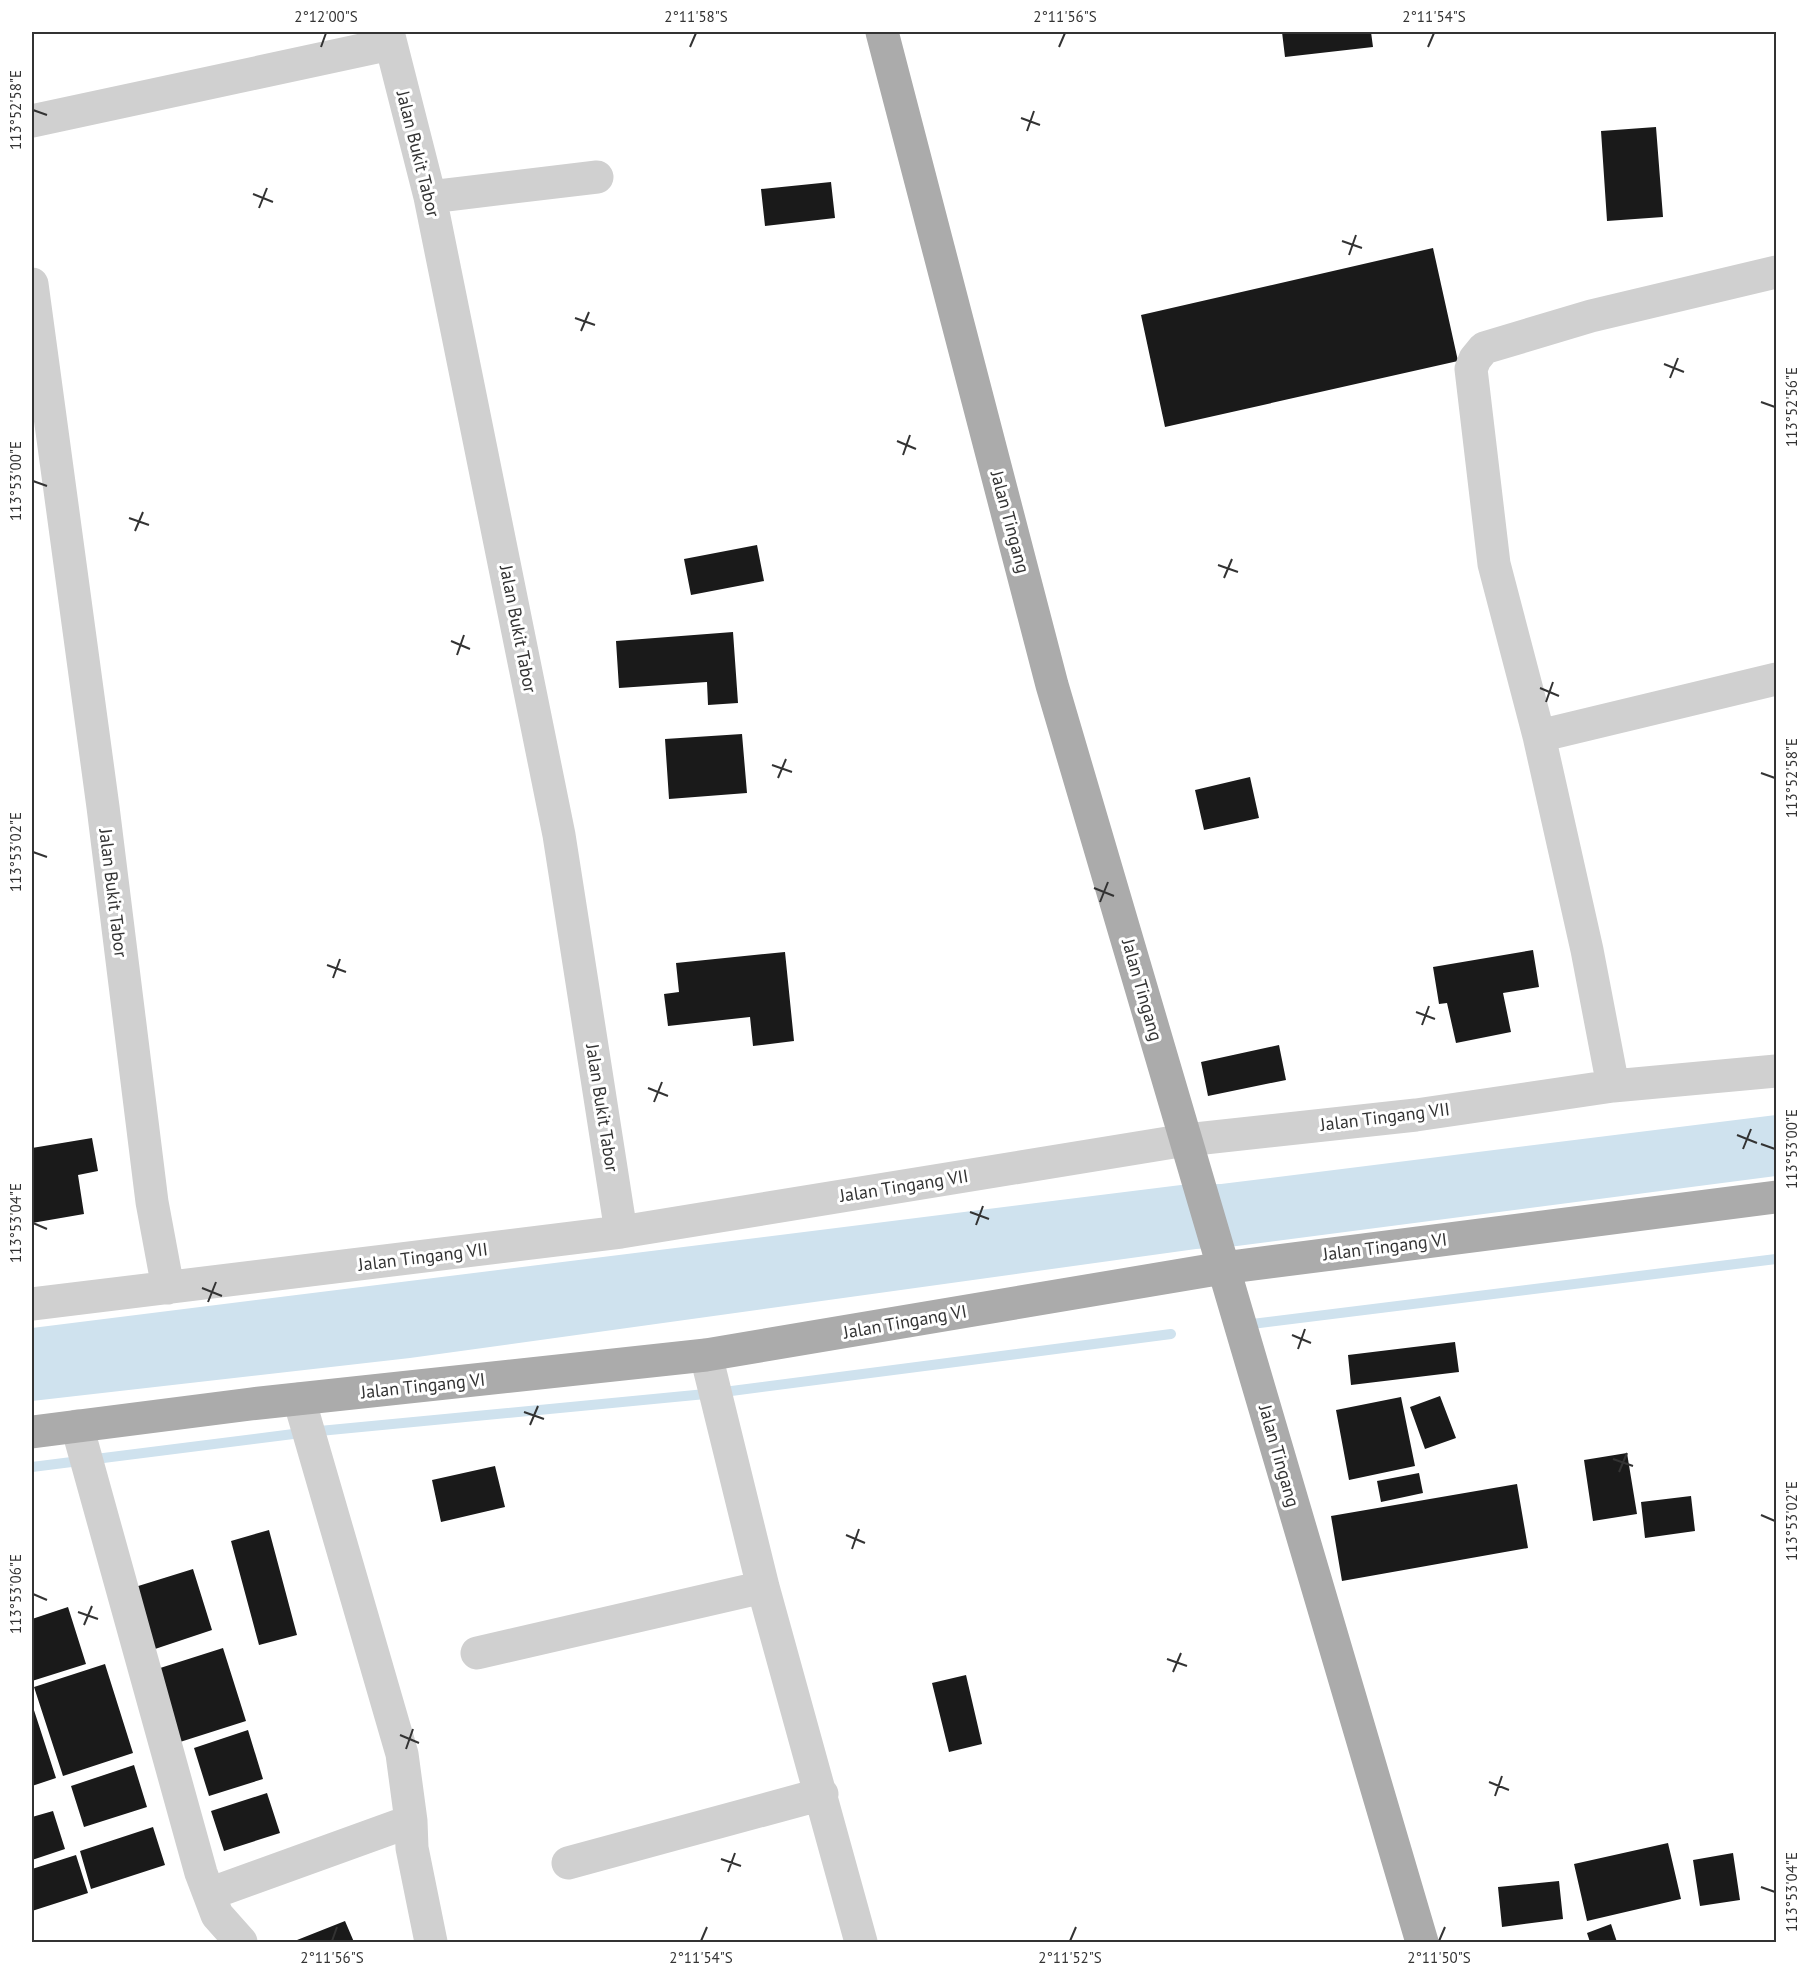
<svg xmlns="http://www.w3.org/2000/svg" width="1808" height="1974" font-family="'PT Sans',sans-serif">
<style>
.water{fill:#cfe2ee}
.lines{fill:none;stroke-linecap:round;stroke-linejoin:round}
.stream{stroke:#cfe2ee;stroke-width:10}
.building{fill:#1a1a1a}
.minor{stroke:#d0d0d0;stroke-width:33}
.major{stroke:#ababab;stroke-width:33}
.ticks{fill:none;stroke:#333;stroke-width:2}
.labels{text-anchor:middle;stroke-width:6;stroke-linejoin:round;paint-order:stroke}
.street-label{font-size:18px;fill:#333;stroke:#fff}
.neatline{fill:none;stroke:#333;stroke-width:2}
.ticks-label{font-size:15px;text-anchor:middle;fill:#333}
</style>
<rect width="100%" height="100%" fill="#fff"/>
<!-- water -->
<path class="water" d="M1776,1115V1176L1237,1246L1196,1249L410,1358L32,1401V1328L1181,1185L1221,1184Z"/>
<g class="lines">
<!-- stream -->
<path class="stream" d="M1244,1325L1776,1259
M32,1467L309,1432L716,1393L1171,1334"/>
</g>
<!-- building -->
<path class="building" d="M1282,32H1371L1373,47L1285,57Z
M1656,127L1663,217L1607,221L1601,131Z
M831,182L835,218L765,226L761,189Z
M1433,248L1458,361L1165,427L1141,315Z
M757,545L764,581L691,595L684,559Z
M733,632L738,703L708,705L707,682L619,688L616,641Z
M742,734L747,793L669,799L665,739Z
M1250,777L1259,818L1204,830L1195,790Z
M1533,950L1539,987L1503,993L1511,1032L1456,1043L1447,1003L1439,1004L1433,967Z
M785,952L794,1041L753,1046L750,1017L668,1026L664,994L679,992L676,963Z
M1279,1045L1286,1080L1208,1096L1201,1062Z
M92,1138L98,1171L78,1175L84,1214L32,1223V1148Z
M1455,1342L1459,1372L1351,1385L1348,1355Z
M1440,1396L1456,1438L1425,1449L1410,1407Z
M1401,1397L1415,1466L1349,1480L1336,1410Z
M1627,1453L1637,1514L1593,1521L1584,1460Z
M495,1466L505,1507L441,1522L432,1480Z
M1419,1473L1423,1493L1381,1502L1377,1481Z
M1517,1484L1528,1548L1342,1581L1331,1516Z
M1691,1496L1695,1531L1645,1538L1641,1502Z
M269,1530L297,1635L259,1645L231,1541Z
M193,1569L212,1630L155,1649L135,1587Z
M68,1607L86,1664L32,1681V1619Z
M223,1648L246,1721L180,1742L157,1669Z
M105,1664L133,1753L63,1776L34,1687Z
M966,1675L982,1744L949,1752L932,1683Z
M32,1704L56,1778L32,1786Z
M248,1730L263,1779L209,1796L194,1748Z
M134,1765L147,1807L84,1827L71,1786Z
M267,1793L280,1833L224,1851L211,1811Z
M53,1811L65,1849L32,1860V1817Z
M153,1827L165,1865L91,1889L80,1851Z
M1668,1843L1681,1899L1587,1921L1574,1864Z
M1733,1853L1740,1900L1700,1906L1693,1860Z
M76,1855L88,1893L32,1911V1869Z
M1559,1881L1563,1919L1502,1927L1498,1887Z
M345,1921L354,1942H292Z
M1611,1924L1617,1942H1590L1587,1933Z"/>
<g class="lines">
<!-- minor -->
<path class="minor" d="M388,32L430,197L559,835L621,1232
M32,121L390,44
M430,197L597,177
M32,284L103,807L152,1202L168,1288
M1539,736L1776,679
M1613,1086L1587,950L1539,736L1494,564L1471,369L1475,359L1484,348L1591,316L1776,272
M32,1304L621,1232L1186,1140L1416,1115L1613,1086L1776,1071
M706,1355L763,1587L861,1942
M299,1399L402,1754L411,1821L412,1848L431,1942
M77,1426L201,1873L217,1915L241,1942
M477,1653L763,1587
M568,1863L822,1794
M209,1894L411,1821"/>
<!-- major -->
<path class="major" d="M882,32L1052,685L1422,1942
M32,1432L251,1404L706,1355L1223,1268L1776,1197"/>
</g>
<!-- ticks -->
<path class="ticks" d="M321,47L326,33M690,47L696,33M1059,47L1065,33M1428,47L1434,33M33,110L47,115M1021,118L1040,125M1027,131L1034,111M253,194L273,202M259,208L267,188M1342,241L1362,248M1349,255L1356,235M575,318L595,325M581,331L589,312M1664,364L1684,372M1670,378L1678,358M1761,402L1775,407M897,441L916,449M903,455L910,435M33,481L47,486M129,518L149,525M135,531L143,512M1218,565L1238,572M1224,578L1232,559M451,641L470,649M457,655L464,635M1540,688L1559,696M1546,702L1553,682M772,765L792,772M1761,773L1775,778M778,778L786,759M33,852L47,857M1094,888L1114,896M1100,902L1108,882M327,965L346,972M333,978L340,959M1416,1012L1435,1019M1422,1025L1429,1006M648,1088L668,1096M654,1102L662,1082M1737,1135L1757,1143M1761,1144L1775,1149M1743,1149L1751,1129M970,1212L989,1219M33,1223L47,1229M976,1225L983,1206M202,1288L222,1296M208,1302L216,1282M1292,1335L1311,1343M1298,1349L1305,1329M524,1412L544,1419M530,1425L538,1406M1613,1459L1633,1466M1619,1472L1627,1453M1761,1515L1775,1521M846,1535L865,1543M852,1549L859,1529M33,1594L47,1600M78,1612L98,1619M84,1625L92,1606M1167,1659L1187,1666M1173,1672L1181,1653M400,1735L419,1743M406,1749L413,1729M1489,1782L1509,1790M1495,1796L1502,1776M721,1859L741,1866M728,1872L735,1853M1761,1887L1775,1892M332,1941L337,1927M701,1941L707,1927M1070,1941L1076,1927M1439,1941L1445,1927"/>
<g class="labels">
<!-- street labels -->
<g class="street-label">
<text transform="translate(418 154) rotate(76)" y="6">Jalan Bukit Tabor</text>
<text transform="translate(1010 522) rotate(75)" y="6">Jalan Tingang</text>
<text transform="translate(518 629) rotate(79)" y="6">Jalan Bukit Tabor</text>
<text transform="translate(113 893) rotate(83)" y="6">Jalan Bukit Tabor</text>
<text transform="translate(1142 990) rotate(74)" y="6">Jalan Tingang</text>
<text transform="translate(602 1108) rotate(81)" y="6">Jalan Bukit Tabor</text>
<text transform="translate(1385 1117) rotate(-7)" y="6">Jalan Tingang VII</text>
<text transform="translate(904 1186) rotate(-9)" y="6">Jalan Tingang VII</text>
<text transform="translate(1385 1247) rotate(-7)" y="6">Jalan Tingang VI</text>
<text transform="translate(423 1257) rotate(-7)" y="6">Jalan Tingang VII</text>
<text transform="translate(905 1322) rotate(-10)" y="6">Jalan Tingang VI</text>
<text transform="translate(423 1386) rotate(-6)" y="6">Jalan Tingang VI</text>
<text transform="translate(1279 1456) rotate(74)" y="6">Jalan Tingang</text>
</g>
</g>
<!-- border -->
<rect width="1808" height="1974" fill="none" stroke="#ffffff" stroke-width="66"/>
<rect x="33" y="33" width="1742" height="1908" class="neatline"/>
<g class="ticks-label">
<text x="326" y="22">2°12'00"S</text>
<text x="696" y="22">2°11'58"S</text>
<text x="1065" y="22">2°11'56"S</text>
<text x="1434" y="22">2°11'54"S</text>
<text transform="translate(16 110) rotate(-90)" y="5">113°52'58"E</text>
<text transform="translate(1792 407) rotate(-90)" y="5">113°52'56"E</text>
<text transform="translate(16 481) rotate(-90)" y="5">113°53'00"E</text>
<text transform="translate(1792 778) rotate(-90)" y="5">113°52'58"E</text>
<text transform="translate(16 852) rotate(-90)" y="5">113°53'02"E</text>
<text transform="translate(1792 1149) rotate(-90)" y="5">113°53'00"E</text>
<text transform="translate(16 1223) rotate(-90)" y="5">113°53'04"E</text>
<text transform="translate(1792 1521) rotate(-90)" y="5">113°53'02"E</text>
<text transform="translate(16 1594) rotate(-90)" y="5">113°53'06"E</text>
<text transform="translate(1792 1892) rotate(-90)" y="5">113°53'04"E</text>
<text x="332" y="1963">2°11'56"S</text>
<text x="701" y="1963">2°11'54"S</text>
<text x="1070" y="1963">2°11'52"S</text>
<text x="1439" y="1963">2°11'50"S</text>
</g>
</svg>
